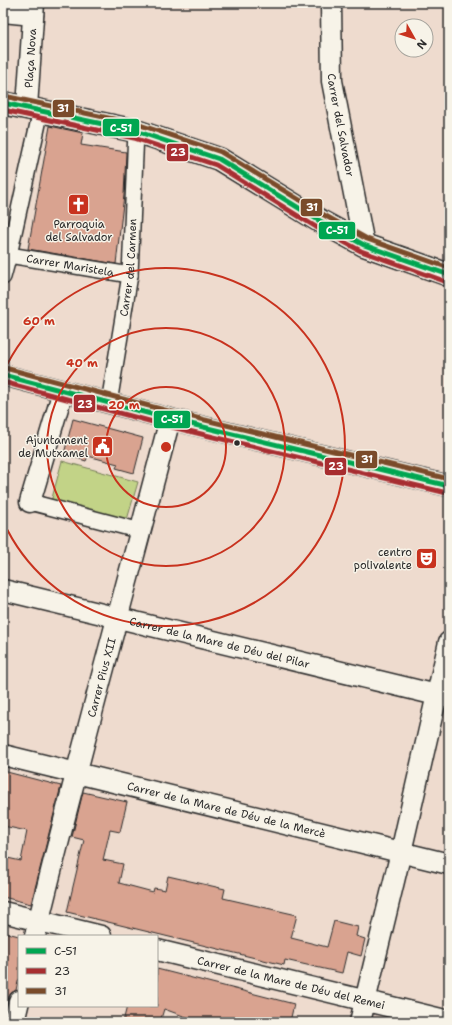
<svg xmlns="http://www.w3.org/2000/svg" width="452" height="1025" font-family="'Shantell Sans',sans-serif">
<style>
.green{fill:#c2d387;stroke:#767f59}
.building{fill:#d9a390;stroke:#2b2b2b}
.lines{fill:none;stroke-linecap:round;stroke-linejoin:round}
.pedestrian-casing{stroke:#2b2b2b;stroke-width:18}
.minor-casing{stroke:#2b2b2b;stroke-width:23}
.tertiary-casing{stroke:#2b2b2b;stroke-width:25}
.pedestrian{stroke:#f7f3e8;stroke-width:15}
.minor{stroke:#f7f3e8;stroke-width:20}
.tertiary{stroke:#f7f3e8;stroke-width:22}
.bus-1-casing{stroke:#f7f3e8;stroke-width:8}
.bus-2-casing{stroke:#f7f3e8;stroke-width:8}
.bus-3-casing{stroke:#f7f3e8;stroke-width:8}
.bus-1{stroke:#00a651;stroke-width:5}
.bus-2{stroke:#a72e30;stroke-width:5}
.bus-3{stroke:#7a4b2a;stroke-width:5}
.ring{fill:none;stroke:#c8321e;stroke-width:2}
.bus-dot{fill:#2b2b2b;stroke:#f7f3e8;stroke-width:1.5}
.labels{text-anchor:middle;stroke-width:3;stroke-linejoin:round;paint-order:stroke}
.street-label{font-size:11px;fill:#2b2b2b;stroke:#f7f3e8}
.poi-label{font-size:11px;fill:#2b2b2b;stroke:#f7f3e8;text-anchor:end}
.centre{fill:#c8321e;stroke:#f7f3e8;stroke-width:2}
.ring-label{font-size:12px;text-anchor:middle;font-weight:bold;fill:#c8321e;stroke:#f7f3e8;stroke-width:3;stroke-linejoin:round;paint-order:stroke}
.line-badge{stroke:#f7f3e8;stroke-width:1.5}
.badge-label{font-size:11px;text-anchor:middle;font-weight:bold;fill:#fff}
</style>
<rect width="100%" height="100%" fill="#eedbce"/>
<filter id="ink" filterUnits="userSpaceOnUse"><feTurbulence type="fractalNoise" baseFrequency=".025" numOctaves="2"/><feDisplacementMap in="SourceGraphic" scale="8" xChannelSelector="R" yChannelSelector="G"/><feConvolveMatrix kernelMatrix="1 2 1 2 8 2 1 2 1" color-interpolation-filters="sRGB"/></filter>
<g filter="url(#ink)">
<!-- green -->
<path class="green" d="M62,461L138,482L124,530L49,509Z"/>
<!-- building -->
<path class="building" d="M50,126L83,133L81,145L126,152L124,195L116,264L28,249Z
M73,419L143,438L134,473L116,468L118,464L88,456L86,461L64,454Z
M3,771L61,786L31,904L3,897V857L21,861L27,831L3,826Z
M83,792L127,802L120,832L110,830L103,860L123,864L119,883L153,892L154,888L165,890L168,876L225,889L223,898L297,915L291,938L327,947L334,921L358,927L356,936L365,939L361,956L347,952L342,973L285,960L284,965L67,912L84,840L72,837Z
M3,932L19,936V978L16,990L11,993L8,998L3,1017Z
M157,969L294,1004L290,1022H200L164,1009L160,1022H123L127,1006H157Z"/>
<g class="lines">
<defs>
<g id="pedestrian">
<path id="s1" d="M9,255L130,275"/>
<path d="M3,277L9,255L41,110"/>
<path id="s2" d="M109,403L130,275L136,131"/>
<path d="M30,502L141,531"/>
</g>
<g id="minor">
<path id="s3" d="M331,3L332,81L364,245"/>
<path d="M3,12L33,15"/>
<path id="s4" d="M27,107L34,3"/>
<path d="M3,375L170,419L449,486"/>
<path d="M30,502L63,391"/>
<path id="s5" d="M3,590L449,698"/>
<path id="s6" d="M3,755L449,864"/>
<path d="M3,912L101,936"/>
<path id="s7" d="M35,936C77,763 125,592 170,419"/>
<path id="s8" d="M157,950L449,1021"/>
<path d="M14,1022L19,1001"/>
<path d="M360,1022L401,852L449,642"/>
</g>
<path id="tertiary" d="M3,103L136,131L219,159L320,221L364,245L449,275"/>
</defs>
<!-- pedestrian casing -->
<use href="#pedestrian" class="pedestrian-casing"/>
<!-- minor casing -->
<use href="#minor" class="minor-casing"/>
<!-- tertiary casing -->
<use href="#tertiary" class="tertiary-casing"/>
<!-- pedestrian -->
<use href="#pedestrian" class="pedestrian"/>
<!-- minor -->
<use href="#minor" class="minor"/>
<!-- tertiary -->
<use href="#tertiary" class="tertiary"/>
<defs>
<path id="bus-1" d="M3,103L136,131L219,159L320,221L364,245L449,275
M3,375L170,419L449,486"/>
<path id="bus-2" d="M3,110L134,138L216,165L316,227L361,251L447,282
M3,382L168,426L447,493"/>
<path id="bus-3" d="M4,96L137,124L221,152L324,215L367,239L449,268
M5,368L172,412L449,479"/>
</defs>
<!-- bus-1 casing -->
<use href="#bus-1" class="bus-1-casing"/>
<!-- bus-2 casing -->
<use href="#bus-2" class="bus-2-casing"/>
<!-- bus-3 casing -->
<use href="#bus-3" class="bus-3-casing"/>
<!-- bus-1 -->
<use href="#bus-1" class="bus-1"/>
<!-- bus-2 -->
<use href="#bus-2" class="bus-2"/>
<!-- bus-3 -->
<use href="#bus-3" class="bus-3"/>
</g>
</g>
<!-- distance rings -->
<g class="ring">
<circle cx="166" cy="447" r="60"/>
<circle cx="166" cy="447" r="119"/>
<path d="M3 373A179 179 0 1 1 3 521"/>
</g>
<!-- icons -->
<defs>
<symbol id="church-square" viewBox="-11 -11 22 22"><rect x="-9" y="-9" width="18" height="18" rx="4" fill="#c8321e" stroke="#f7f3e8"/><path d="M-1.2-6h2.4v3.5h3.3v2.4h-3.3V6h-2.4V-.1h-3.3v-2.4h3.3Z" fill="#fff"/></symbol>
<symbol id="civic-square" viewBox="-11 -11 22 22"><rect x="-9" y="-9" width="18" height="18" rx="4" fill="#c8321e" stroke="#f7f3e8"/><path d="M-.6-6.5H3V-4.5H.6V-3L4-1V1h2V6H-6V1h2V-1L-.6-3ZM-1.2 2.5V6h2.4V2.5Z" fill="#fff"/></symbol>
<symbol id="theatre-square" viewBox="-11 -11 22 22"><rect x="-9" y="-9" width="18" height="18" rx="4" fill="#c8321e" stroke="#f7f3e8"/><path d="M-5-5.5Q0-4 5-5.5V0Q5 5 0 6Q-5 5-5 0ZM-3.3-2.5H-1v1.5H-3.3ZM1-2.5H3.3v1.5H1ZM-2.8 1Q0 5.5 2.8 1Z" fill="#fff"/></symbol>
</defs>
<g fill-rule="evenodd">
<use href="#church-square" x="66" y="192" width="25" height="25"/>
<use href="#civic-square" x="90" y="434" width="25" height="25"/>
<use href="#theatre-square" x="414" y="546" width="25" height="25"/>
</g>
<!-- markers -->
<circle class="bus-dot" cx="237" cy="443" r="3.5"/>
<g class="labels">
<!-- street labels -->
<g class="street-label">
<text dy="4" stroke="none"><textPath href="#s4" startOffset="49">Plaça Nova</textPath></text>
<text dy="4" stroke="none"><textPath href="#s3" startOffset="123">Carrer del Salvador</textPath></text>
<text dy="4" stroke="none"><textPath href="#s1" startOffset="62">Carrer Maristela</textPath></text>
<text dy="4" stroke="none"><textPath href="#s2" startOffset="137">Carrer del Carmen</textPath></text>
<text dy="4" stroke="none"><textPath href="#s5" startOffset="223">Carrer de la Mare de Déu del Pilar</textPath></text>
<text dy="4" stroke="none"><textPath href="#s7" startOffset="267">Carrer Pius XII</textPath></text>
<text dy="4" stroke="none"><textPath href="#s6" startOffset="230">Carrer de la Mare de Déu de la Mercè</textPath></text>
<text dy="4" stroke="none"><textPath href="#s8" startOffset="138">Carrer de la Mare de Déu del Remei</textPath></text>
</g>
<!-- poi labels -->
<g class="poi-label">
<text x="79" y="228" text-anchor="middle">Parroquia<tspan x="79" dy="13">del Salvador</tspan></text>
<text x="88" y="444">Ajuntament<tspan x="88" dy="13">de Mutxamel</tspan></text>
<text x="412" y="556">centro<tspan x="412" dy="13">polivalente</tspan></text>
</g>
</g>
<circle cx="166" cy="447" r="6" class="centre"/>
<g class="ring-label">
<text x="39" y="325">60 m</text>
<text x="82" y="367">40 m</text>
<text x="124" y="409">20 m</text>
</g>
<g class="line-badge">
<rect x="52" y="99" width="23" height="19" rx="4" fill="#7a4b2a"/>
<rect x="102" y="118" width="38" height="19" rx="4" fill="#00a651"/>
<rect x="166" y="143" width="23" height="19" rx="4" fill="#a72e30"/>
<rect x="300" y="198" width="23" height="19" rx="4" fill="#7a4b2a"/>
<rect x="318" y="221" width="38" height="19" rx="4" fill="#00a651"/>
<rect x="73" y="394" width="23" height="19" rx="4" fill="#a72e30"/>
<rect x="153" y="410" width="38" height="19" rx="4" fill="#00a651"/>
<rect x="355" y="450" width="23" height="19" rx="4" fill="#7a4b2a"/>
<rect x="324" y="457" width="23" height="19" rx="4" fill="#a72e30"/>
</g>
<g class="badge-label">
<text x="63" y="112">31</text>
<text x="121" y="132">C-51</text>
<text x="178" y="156">23</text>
<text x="312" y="211">31</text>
<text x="337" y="234">C-51</text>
<text x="85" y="408">23</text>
<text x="172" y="423">C-51</text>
<text x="367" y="463">31</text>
<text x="336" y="470">23</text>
</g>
<!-- margin -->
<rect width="452" height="1025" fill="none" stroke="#f7f3e8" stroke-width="16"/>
<rect x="8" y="8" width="436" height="1009" fill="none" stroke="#2b2b2b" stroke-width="1.5" filter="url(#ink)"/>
<!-- legend -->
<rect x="18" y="935" width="140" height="72" fill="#f7f3e8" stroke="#a5a39c"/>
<rect x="26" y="948" width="20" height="6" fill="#00a651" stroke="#a5a39c"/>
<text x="54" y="955" font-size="12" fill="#2b2b2b">C-51</text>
<rect x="26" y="968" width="20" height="6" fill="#a72e30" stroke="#a5a39c"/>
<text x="54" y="975" font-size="12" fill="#2b2b2b">23</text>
<rect x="26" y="988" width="20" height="6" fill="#7a4b2a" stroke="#a5a39c"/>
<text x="54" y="995" font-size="12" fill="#2b2b2b">31</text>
<!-- north arrow -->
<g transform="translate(414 38) rotate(129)"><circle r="19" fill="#f7f3e8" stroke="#a5a39c"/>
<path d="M0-3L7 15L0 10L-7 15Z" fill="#c8321e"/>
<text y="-6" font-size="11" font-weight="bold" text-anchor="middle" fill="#2b2b2b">N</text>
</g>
</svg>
